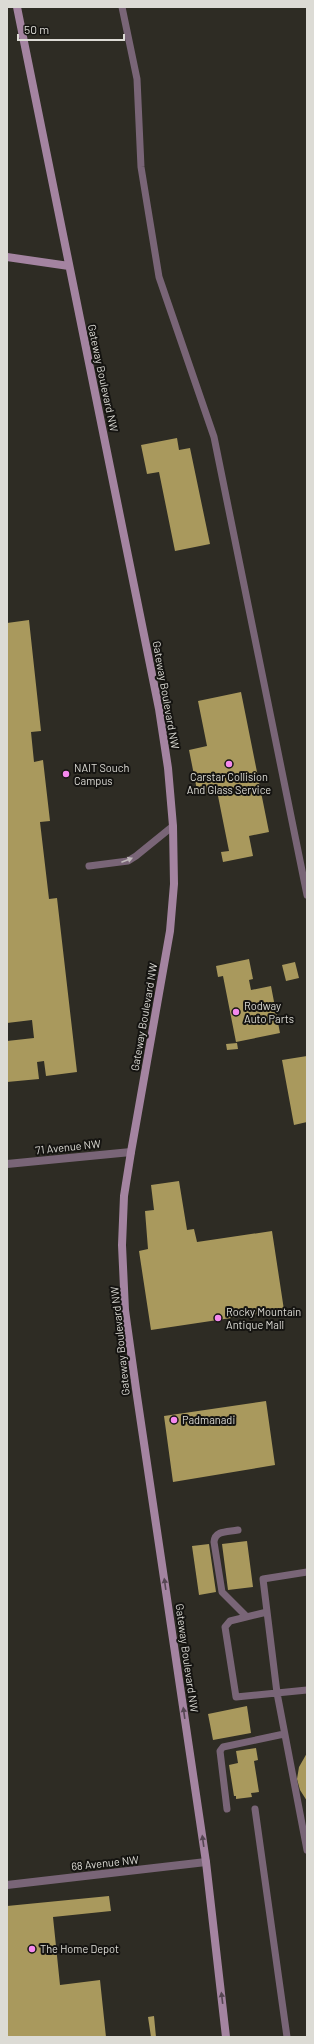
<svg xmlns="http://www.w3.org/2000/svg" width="314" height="2044" font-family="Barlow,sans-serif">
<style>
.building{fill:#a9995d}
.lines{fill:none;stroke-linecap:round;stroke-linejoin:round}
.lane{stroke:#796577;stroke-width:7}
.street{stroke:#796577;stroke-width:8}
.secondary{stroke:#a484a1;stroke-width:8}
.oneway{fill:#beb8b9}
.oneway2{fill:#554652}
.poi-dot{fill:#f589ee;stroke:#151411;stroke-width:1.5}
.labels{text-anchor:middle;stroke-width:4;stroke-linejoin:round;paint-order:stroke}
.street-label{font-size:11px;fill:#dcdbd5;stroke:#151411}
.poi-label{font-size:11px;fill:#dcdbd5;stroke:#151411;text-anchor:start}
</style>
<rect width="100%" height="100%" fill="#2e2c24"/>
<!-- building -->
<path class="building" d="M177,438L179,450L190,448L210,544L175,551L159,472L147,474L141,445Z
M29,620L41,731L31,732L34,762L43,760L50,821L40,822L49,899L57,898L77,1072L46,1076L44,1061L37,1062L39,1079L7,1082V1041L34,1038L32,1020L7,1023V623Z
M241,692L269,832L249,836L253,856L223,862L221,852L229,851L217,791L198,795L189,750L207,746L198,701Z
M249,959L253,979L249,980L251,990L271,986L280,1033L236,1042L223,976L218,977L216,966Z
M295,962L299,978L286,981L282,965Z
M237,1043L238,1049L227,1050L226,1044Z
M307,1056V1122L294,1125L282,1060Z
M179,1181L187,1230L194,1229L197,1242L272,1231L284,1310L151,1330L139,1251L148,1249L145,1211L154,1210L151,1185Z
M266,1401L275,1465L173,1482L164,1416Z
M247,1541L253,1587L228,1590L222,1544Z
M209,1544L216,1592L199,1595L192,1546Z
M247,1706L251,1733L213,1740L208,1714Z
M256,1748L258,1760L254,1761L259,1792L251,1793L252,1797L236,1799V1796H234L229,1765L238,1763L236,1751Z
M307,1753V1801L300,1790L297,1779L299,1767Z
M109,1896L111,1911L53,1917L60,1985L100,1980L106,2037H7V1906Z
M154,2016L156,2037H151L148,2017Z"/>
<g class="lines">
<!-- lane -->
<path class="lane" d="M122,7L137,79L141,167L159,277L214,437L307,895
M89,866L128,861L136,856L173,826
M238,1530C228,1532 215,1530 214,1542L222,1592L246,1616
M307,1572L263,1579L277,1693L307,1850
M267,1612L230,1621L225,1627L236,1697L307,1690
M227,1809L220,1751L223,1747L284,1734
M255,1809L287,2037"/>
<!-- street -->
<path class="street" d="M7,1164L131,1152
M7,1885L206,1862"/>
<!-- secondary -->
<path class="secondary" d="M17,7L159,709L168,768L173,826L174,884L170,931L131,1152L124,1196L122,1245L125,1310L137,1396L206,1862L226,2037
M7,257L69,266"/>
</g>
<!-- one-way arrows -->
<defs><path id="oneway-solid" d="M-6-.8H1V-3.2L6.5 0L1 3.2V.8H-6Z"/></defs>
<use class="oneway" href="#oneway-solid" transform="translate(127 860) rotate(-21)"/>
<g class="oneway2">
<use href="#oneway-solid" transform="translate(165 1584) rotate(-98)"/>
<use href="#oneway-solid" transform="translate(184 1713) rotate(-98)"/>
<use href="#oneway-solid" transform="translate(203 1841) rotate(-98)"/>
<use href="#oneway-solid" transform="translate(222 1998) rotate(-97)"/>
</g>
<!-- markers -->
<g class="poi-dot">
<circle cx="229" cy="764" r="4"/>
<circle cx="66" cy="774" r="4"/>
<circle cx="236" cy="1012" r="4"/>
<circle cx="218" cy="1318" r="4"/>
<circle cx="174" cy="1420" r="4"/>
<circle cx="32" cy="1949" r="4"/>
</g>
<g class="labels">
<!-- street labels -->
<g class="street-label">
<text transform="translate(103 378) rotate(78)" y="4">Gateway Boulevard NW</text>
<text transform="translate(166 695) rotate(80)" y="4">Gateway Boulevard NW</text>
<text transform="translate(144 1017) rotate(-80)" y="4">Gateway Boulevard NW</text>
<text transform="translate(68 1147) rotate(-6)" y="4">71 Avenue NW</text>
<text transform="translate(120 1341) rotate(-96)" y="4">Gateway Boulevard NW</text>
<text transform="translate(187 1658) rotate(82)" y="4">Gateway Boulevard NW</text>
<text transform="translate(105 1863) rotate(-6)" y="4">68 Avenue NW</text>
</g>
<!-- poi labels -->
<g class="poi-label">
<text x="74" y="772">NAIT Souch<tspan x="74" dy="13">Campus</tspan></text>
<text x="229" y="781" text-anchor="middle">Carstar Collision<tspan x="229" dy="13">And Glass Service</tspan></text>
<text x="244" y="1010">Rodway<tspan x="244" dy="13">Auto Parts</tspan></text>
<text x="226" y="1316">Rocky Mountain<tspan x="226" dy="13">Antique Mall</tspan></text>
<text x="182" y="1424">Padmanadi</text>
<text x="40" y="1953">The Home Depot</text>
</g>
</g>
<!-- border -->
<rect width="314" height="2044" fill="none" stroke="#dcdbd5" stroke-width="16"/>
<!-- scale -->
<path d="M18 34v6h106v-6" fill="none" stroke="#dcdbd5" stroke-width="2"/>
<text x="24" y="34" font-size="12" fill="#dcdbd5" stroke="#151411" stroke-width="3" paint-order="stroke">50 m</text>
</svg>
